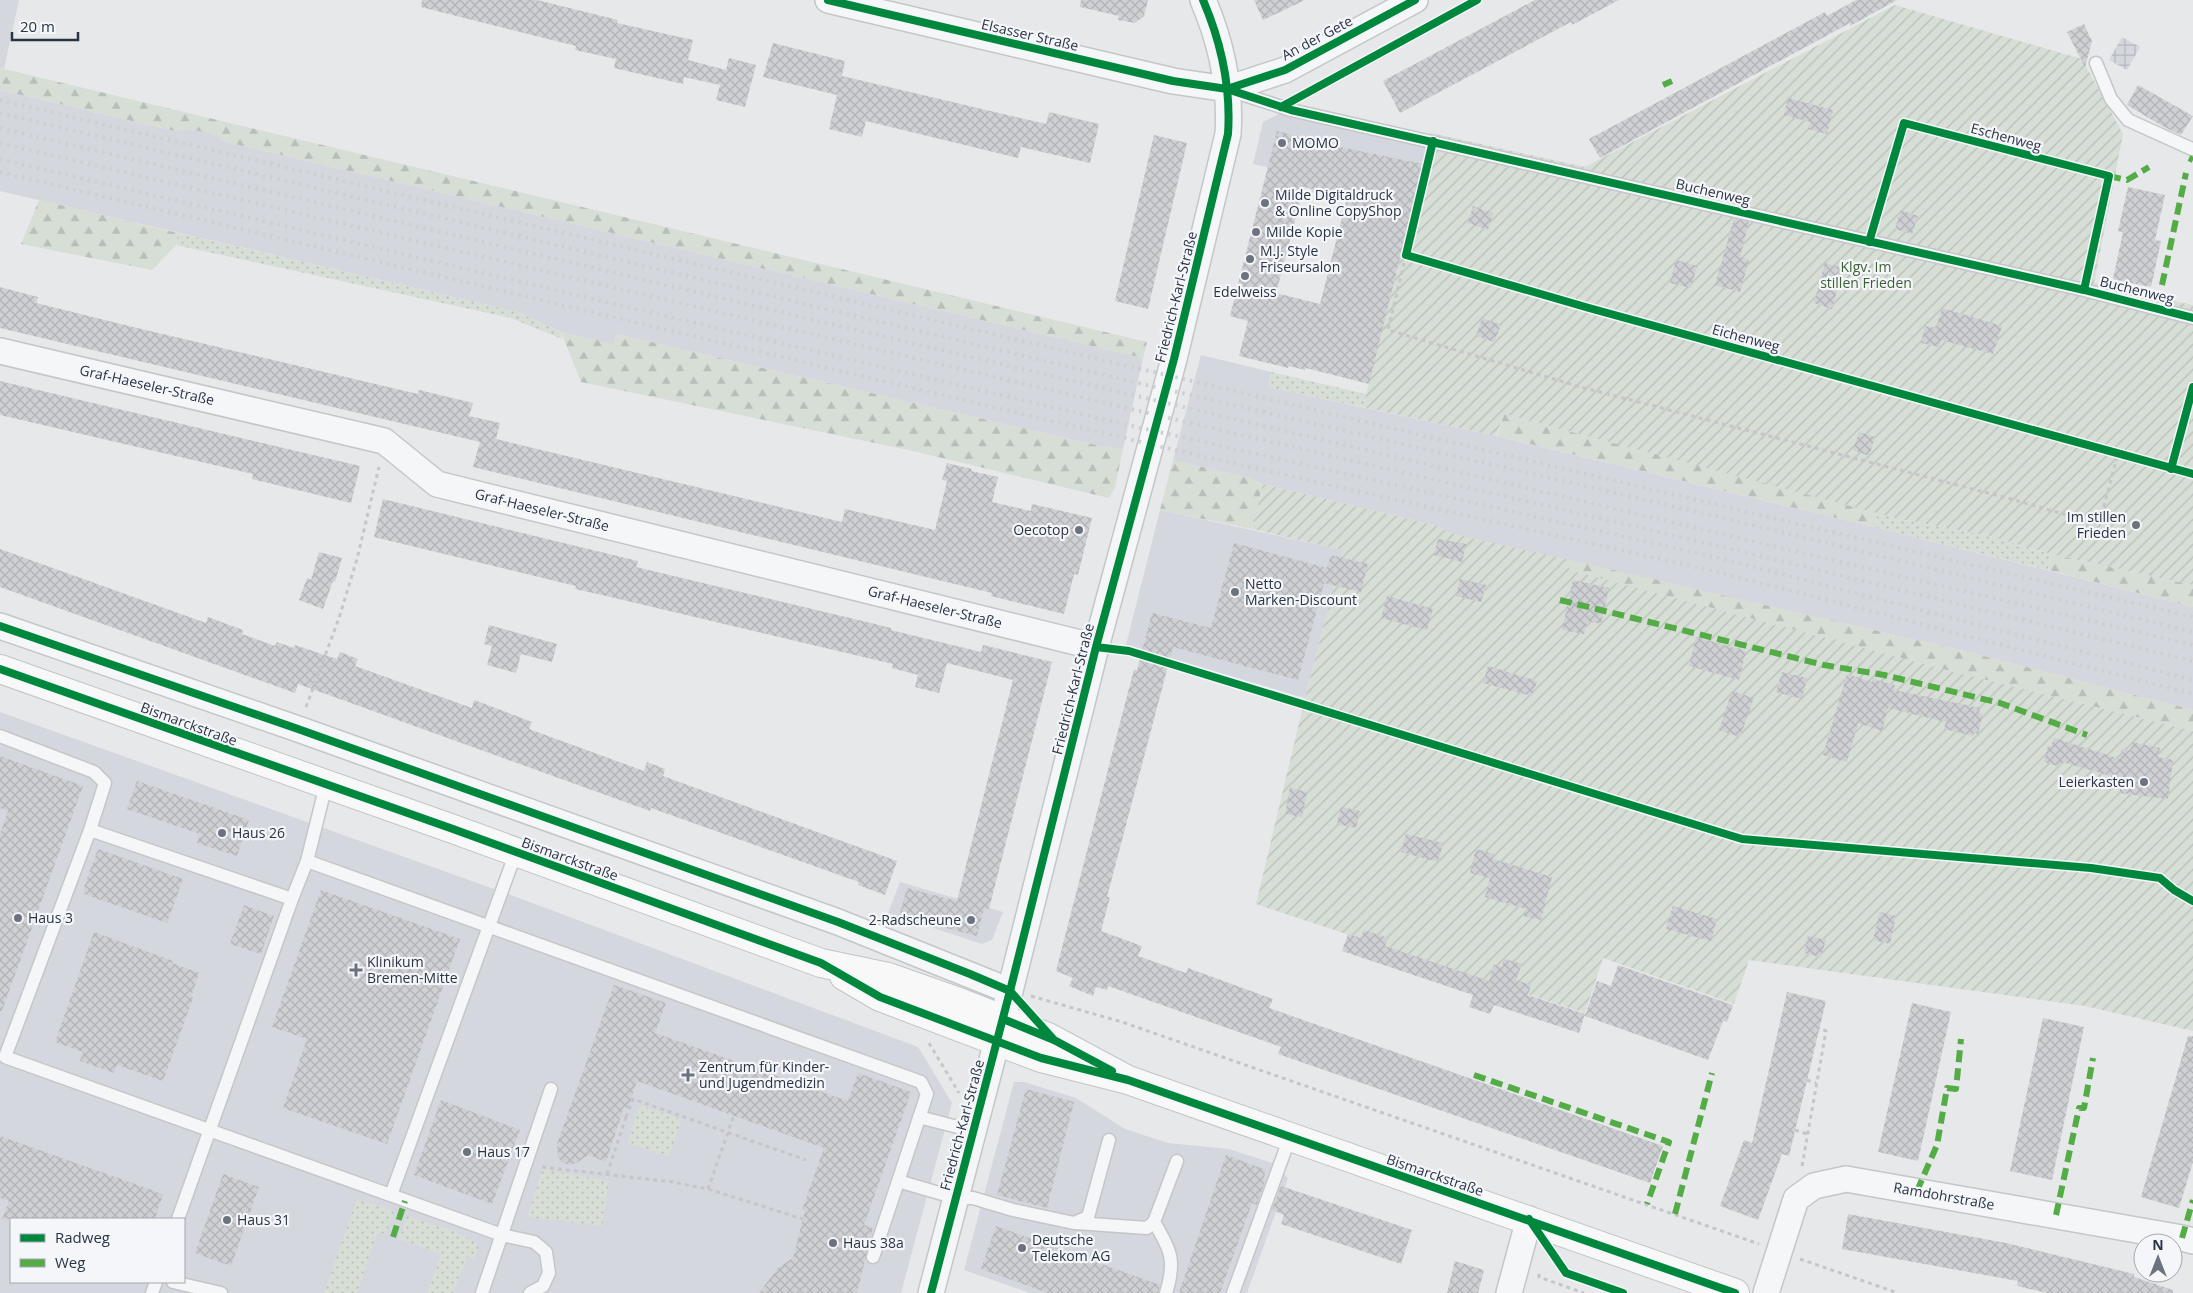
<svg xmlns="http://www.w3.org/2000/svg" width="2193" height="1293" font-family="'Open Sans',sans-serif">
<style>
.built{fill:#d4d7dd;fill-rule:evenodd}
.industrial{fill:url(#industrial-grid)}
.grass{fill:url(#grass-dots)}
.forest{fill:url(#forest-firs)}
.garden{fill:url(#garden-furrows)}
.building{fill:url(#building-cross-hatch);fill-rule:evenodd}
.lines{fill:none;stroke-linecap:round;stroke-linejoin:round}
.service-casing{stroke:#c4c6c8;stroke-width:15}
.minor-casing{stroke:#c4c6c8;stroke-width:28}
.primary-casing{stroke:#c2c5c8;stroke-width:30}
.path{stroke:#c5c6ca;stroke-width:3;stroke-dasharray:4 4;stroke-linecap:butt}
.service{stroke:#f5f6f7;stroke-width:12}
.minor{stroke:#f5f6f7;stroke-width:25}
.primary{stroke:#f8f8f8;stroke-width:28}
.rail{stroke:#cecfd2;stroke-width:4;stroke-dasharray:2.5 5;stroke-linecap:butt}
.quiet{stroke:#54ac47;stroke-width:6;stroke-dasharray:12 6;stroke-linecap:butt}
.cycleway-casing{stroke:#f4f6f9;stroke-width:11}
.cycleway{stroke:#00873e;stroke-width:8}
.poi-dot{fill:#6c737f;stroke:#f4f6f9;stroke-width:2}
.labels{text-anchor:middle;stroke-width:4.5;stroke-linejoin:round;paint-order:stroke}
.street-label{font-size:14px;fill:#2b3445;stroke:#f4f6f9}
.poi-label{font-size:14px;fill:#2b3445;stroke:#f4f6f9;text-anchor:start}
.park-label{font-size:14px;fill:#3f6138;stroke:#f4f6f9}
</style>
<defs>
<pattern id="industrial-grid" width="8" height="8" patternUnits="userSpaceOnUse" patternTransform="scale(1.25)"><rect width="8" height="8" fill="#d4d7dd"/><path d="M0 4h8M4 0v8" fill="none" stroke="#b6b9bf"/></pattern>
<pattern id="grass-dots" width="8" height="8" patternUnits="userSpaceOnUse" patternTransform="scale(1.25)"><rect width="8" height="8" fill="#d6ded6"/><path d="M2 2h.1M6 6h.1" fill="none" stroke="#b8bfb9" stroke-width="1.8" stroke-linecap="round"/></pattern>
<pattern id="forest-firs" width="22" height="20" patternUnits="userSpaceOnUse" patternTransform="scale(1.25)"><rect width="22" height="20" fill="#d6ded6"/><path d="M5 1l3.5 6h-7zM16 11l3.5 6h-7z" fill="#b8bfb9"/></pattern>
<pattern id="garden-furrows" width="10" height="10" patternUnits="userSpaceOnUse" patternTransform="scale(1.25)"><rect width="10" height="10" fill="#d6ded6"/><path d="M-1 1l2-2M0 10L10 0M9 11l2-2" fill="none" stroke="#b8bfb9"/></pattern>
<pattern id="building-cross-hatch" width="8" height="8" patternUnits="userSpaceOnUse" patternTransform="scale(1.25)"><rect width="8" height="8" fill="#ced0d3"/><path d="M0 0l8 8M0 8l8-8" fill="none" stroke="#b1b3b6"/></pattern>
</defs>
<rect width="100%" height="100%" fill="#e6e8ea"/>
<!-- built -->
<path class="built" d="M0,0H19L4,69L0,68Z
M0,90L175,131L193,129L210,132L226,142L1143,358L1123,449L1100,446L616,334L614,345L561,332L518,312L0,191Z
M1283,112L1429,145L1413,215L1311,192L1315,179L1253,164L1263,122Z
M1201,355L1271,372L1268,387L1496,436L1878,528L2193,607V710L1960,650L1449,533L1438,526L1263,484L1249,478L1173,460Z
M1160,510L1343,550L1305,698L1126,645Z
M0,712L508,894L918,1047L952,1103L901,1293H0ZM11,1219H184V1282H11Z
M900,882L1003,912L992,940L982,944L888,913Z
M1014,1082H1024L1076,1098L1125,1129L1168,1143L1229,1149L1272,1163L1288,1178L1247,1293H1030L964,1270Z"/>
<!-- industrial -->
<path class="industrial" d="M2122,37L2140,47L2127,70L2109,60Z"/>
<!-- grass -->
<path class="grass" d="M178,233L518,312L561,332L562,339L511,318L176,245Z
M1271,372L1366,394L1363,407L1268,387Z
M1875,511L1895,518L1990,536L2051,554L2048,570L1878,528Z
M639,1105L682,1119L669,1157L627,1143Z
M542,1169L609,1181L602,1226L527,1217Z
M357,1199L394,1211L386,1234L378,1232L357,1293H324Z
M407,1216C425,1222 469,1233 479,1247L474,1259L468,1256L453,1293H427L441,1254L399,1239Z"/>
<!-- forest -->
<path class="forest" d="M0,68L1147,342L1143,358L226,142C208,131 196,129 175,131L0,90Z
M39,200L178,233L176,245L152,270L21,244Z
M561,332L614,344L616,334L1100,446L1123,449L1115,487L1109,498L913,451L581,382Z
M1504,414L1875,511L1878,528L1497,436Z
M1173,460L1249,478L1263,484L1252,529L1160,510Z
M2051,554L2193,585V607L2048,570Z
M1570,560L1960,650L2193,710V731L1954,672L1568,570Z"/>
<!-- garden -->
<path class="garden" d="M1895,5L2082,59L2123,134L2094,283L2193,305V585L2051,554L1990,536L1895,518L1504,414L1496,436L1363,407L1431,133L1585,167Z
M1263,484L1438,526L1449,533L1570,560L1569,570L1954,672L2193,731V1031L2085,1006L1749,960L1734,1004L1603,958L1585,1013L1256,904L1305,698L1343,550L1252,529Z"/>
<!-- building -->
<path class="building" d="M422,0H537L618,20L617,23L693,40L688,60L726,70L729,58L756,65L745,107L716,100L720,85L684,77L683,84L614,68L616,59L575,50L576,46L421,7Z
M1081,0H1148L1144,16L1135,23L1118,20L1119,16L1080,7Z
M1254,0H1305L1263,20Z
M1535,0H1619L1572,25L1571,22L1400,113L1383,81Z
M1856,0H1897L1850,26V23L1600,158L1589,139L1825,12L1827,16Z
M2084,24L2092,41L2085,67L2067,32Z
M773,43L845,61L842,76L1046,124L1049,112L1099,124L1090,163L1021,147L1018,158L866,121L862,137L829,129L837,95L763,77Z
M2138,85L2193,116L2181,135L2164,127L2127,105Z
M1788,98L1833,110L1827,134L1808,129L1810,122L1784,115Z
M1277,131L1330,145L1423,164L1369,384L1306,368L1305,370L1289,366L1288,368L1239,356L1248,321L1230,316ZM1304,187L1347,198L1320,304L1276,293Z
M1154,135L1187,143L1148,309L1115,301Z
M2128,187L2165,195L2155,240L2161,241L2151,287L2113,279L2123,232L2118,231Z
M1473,206L1493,213L1488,230L1468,223Z
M1901,210L1918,216L1912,234L1895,229Z
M1734,219L1749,222L1740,257L1749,260L1740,292L1715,285Z
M1676,260L1697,266L1691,288L1670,283Z
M1825,263L1843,268L1832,309L1814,303Z
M0,287L38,297L36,303L133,327L418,394L419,390L473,403L469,416L500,423L496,439L842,522L845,509L935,530L947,481L942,480L947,463L972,469L971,471L998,477L992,502L1031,511L1032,504L1092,518L1078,575L1074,574L1064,614L991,596L992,593L473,467L480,442L0,328Z
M1942,308L2002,326L1993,354L1941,340L1939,347L1921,343L1925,326L1936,328Z
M1482,318L1501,325L1494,342L1476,336Z
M0,381L360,466L351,503L252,479L253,474L0,415Z
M1859,432L1875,437L1869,456L1853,450Z
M383,499L638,561L636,567L871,623L891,628V630L981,652L983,645L1052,662L989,909L984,908L977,936L899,916L907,888L957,901L1013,680L947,663L939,693L915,687L918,675L892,668L893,664L602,595L575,589L576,586L374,537Z
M1438,539L1466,544L1462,562L1434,555Z
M1234,543L1327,568L1331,555L1368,564L1361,592L1324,583L1298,680L1173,647L1107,897H1110L1101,931L1142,946L1138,956L1186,973L1188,968L1273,999L1269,1008L1663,1146L1650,1183L1278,1054L1281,1047L1108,986L1107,990L1096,987L1093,996L1069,986L1073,978L1056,971L1128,692L1134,670H1137L1152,613L1211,628Z
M0,549L206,623L208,617L243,630L242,634L275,646L277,642L294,648L295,645L337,659L340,652L358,659L355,666L472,708L474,700L493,707L532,722L529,729L644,771L647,762L665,769L663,776L897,861L885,895L858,885L859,882L651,808L650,811L298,684L295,693L0,587Z
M319,552L342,558L335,582L333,581L323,609L299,600L307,578L311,580Z
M1460,579L1486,585L1481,602L1456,596Z
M1573,580L1609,588L1601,624L1587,621L1584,634L1562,630Z
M1387,596L1433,609L1427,630L1381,618Z
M489,625L557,644L552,662L521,654L516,673L487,665L492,646L484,644Z
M1696,637L1746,651L1739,680L1689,666Z
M1488,666L1537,681L1532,696L1483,683Z
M1782,672L1807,678L1802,699L1776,692Z
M1847,674L1872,682L1873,679L1895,685L1894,690L1980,708L1979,713L1983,714L1978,734L1974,733L1973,736L1944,729L1946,722L1888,708L1882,731L1858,723L1847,762L1823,755Z
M1732,691L1754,698L1740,737L1719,730Z
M2054,738L2120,759L2122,749L2130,750L2132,742L2160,748L2158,757L2173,760L2168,799L2120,793V789H2117L2118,778L2062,762L2061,767L2044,762L2048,746H2051Z
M0,756L83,786L2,1011H0V834L8,811L0,808Z
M137,781L249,820L237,856L197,843L200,834L127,809Z
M1290,788L1307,792L1302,817L1285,814Z
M1341,807L1360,811L1356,828L1337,824Z
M1406,834L1443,843L1438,862L1401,852Z
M98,849L183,879L167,923L84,894V887Z
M1476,849L1494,854L1493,859L1552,877L1541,920L1524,916L1526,909L1485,897L1490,878L1470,873Z
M321,890L460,939L387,1144L283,1108L307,1039L272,1027Z
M244,905L274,916L261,954L230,944Z
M1673,906L1717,919L1711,941L1666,929Z
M1880,912L1896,916L1890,944L1873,940Z
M1364,930L1388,938L1385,946L1489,981L1494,965L1502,967L1504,959L1522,964L1516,980L1531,985L1528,995L1585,1014L1579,1033L1494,1005L1490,1014L1469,1007L1473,995L1342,951L1348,934L1361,938Z
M94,932L173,961L172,963L199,973L191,997L193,998L163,1081L117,1065L114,1073L80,1061L83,1052L55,1042Z
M1808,936L1826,940L1821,957L1804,953Z
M1618,965L1733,1005L1727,1022L1723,1021L1708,1060L1585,1016L1597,981L1611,986Z
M614,985L666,1003L655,1033L848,1101L858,1073L911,1092L864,1225L873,1228L857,1293H759L778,1268L793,1258L805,1211L802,1210L824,1148L637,1081L628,1108L624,1107L606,1162L589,1155L576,1163L569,1165L562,1162L558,1157L557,1144Z
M1787,992L1826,1001L1789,1156L1782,1154L1758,1220L1720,1206L1744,1140L1752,1143Z
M1912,1003L1951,1012L1918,1161L1878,1152Z
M2043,1018L2084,1027L2052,1180L2010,1171Z
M2188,1036H2193V1162L2179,1208L2141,1197Z
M1026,1089L1074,1102L1047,1208L997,1195Z
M441,1100L520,1130L492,1204L414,1175Z
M0,1136L163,1194L155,1219H2L9,1201L0,1198Z
M1226,1155L1266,1170L1263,1180L1265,1181L1257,1205L1252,1203L1220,1293H1179Z
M223,1174L259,1187L231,1266L195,1253Z
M1281,1186L1412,1230L1401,1264L1281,1224L1284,1215L1272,1210Z
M1848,1214L2006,1243L2134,1274V1277L2173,1290V1293H2047L2017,1286L2018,1281L1842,1249Z
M996,1226L1160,1285L1158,1293H1048L981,1269Z
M1455,1261L1484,1270L1478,1293H1447Z"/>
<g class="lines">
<defs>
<path id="service" d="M2096,63L2111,99L2128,120L2192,149
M1232,91L1291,110L2084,290L2193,318
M0,736L94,772L105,783L90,830L292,899L307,861L326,785
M90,830L5,1057L502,1235L534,1242L546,1252L549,1273L543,1286L530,1293
M307,861L921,1082L927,1094L873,1257
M919,1117L973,1131
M898,1181L956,1198H973L1013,1210L1074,1223L1088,1217L1109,1140
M391,1195L516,852
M178,1219L292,899
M1154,1222C1171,1250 1176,1261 1166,1293
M1076,1223L1147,1228L1154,1222L1177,1161
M173,1282L221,1293
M152,1293L156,1282
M482,1293L551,1089
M1233,1293L1290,1137"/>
<path id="minor" d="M828,0L1173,81L1227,89L1285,70L1415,0
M0,351L384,441L437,484L1096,647
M0,626L298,729L838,922L1010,991
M931,1293L1010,991L1096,647L1174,359L1228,134C1231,89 1221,42 1203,0
M1509,1293L1529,1219
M1766,1293L1796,1199L1814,1186L1846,1179L2182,1238L2193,1241"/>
<path id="primary" d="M0,669L453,829L821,963L888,977L959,1002L1048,1037L1128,1080
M844,976L880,997L1041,1058L1128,1080L1735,1293"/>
</defs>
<!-- service casing -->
<use href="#service" class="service-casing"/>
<!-- minor casing -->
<use href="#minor" class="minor-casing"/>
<!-- primary casing -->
<use href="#primary" class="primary-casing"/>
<!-- path -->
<path class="path" d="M1406,255L1388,330L1581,387L2011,499L2099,524L2118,454
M306,707L339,618L357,559L379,467
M1031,996L1122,1022L1759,1244
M929,1043L959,1093
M1807,1080L1816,1083
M626,1117L633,1099L806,1160
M1795,1130L1807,1134
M1802,1166L1826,1031L1819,1028
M542,1167L673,1182L708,1189L803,1219
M607,1174L626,1117L622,1115
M708,1189L734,1115
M1800,1259L1898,1293
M1539,1274V1277L1584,1293"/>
<!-- service -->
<use href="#service" class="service"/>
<!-- minor -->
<use href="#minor" class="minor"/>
<!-- primary -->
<use href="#primary" class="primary"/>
<!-- rail -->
<path class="rail" d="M0,100L2193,617
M0,113L1138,383L1724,518L2193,632
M0,128L2193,645
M0,143L1186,422L1719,546L2193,661
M0,159L1128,425L1719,558L2193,680
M0,172L1179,451L1718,572L2193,694"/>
<!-- quiet -->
<path class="quiet" d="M1663,85L1672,81
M2189,158L2193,160
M2109,176L2127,180L2149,167
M2162,285L2186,173
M1560,600L1824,665L1884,675L2000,703L2087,735
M1474,1075L1669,1142L1647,1204
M1917,1191L1937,1145L1947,1088L1956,1089L1961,1039
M1675,1214L1712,1073
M2056,1215L2079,1108H2084L2093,1058
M393,1237L405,1201
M2182,1238L2193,1200"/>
<defs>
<path id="cycleway" d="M828,0L1173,81L1227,89L1291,110L2084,290L2193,318
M1227,89L1285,70L1415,0
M1281,107L1477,0
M1433,141L1406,255L1589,308L2193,474
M1869,242L1904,123L2109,176L2084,290
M2171,469L2193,387
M0,626L298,729L838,922L970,974L1010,991L1054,1040
M1096,647L1129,651L1742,839L2091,868L2160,878L2174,890L2193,901
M0,669L453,829L821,963L880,997L1041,1058L1128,1080L1735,1293
M1003,1019L1054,1040L1112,1071
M1529,1219L1566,1273L1623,1293
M931,1293L1010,991L1096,647L1174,359L1228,134C1231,89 1221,42 1203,0"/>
</defs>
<!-- cycleway casing -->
<use href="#cycleway" class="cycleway-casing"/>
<!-- cycleway -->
<use href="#cycleway" class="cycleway"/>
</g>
<!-- markers -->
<g class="poi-dot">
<circle cx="1282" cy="143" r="5"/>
<circle cx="1265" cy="203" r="5"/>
<circle cx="1256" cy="232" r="5"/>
<circle cx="1250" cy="259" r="5"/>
<circle cx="1245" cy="276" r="5"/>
<circle cx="2136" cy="525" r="5"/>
<circle cx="1079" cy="530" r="5"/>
<circle cx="1235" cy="592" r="5"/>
<circle cx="2144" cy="782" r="5"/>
<circle cx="222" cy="833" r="5"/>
<circle cx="18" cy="918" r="5"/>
<circle cx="971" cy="920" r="5"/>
<path d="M353.5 962.5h5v5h5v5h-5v5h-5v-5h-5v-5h5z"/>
<path d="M685.5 1067.5h5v5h5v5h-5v5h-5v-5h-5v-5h5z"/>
<circle cx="467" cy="1152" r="5"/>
<circle cx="227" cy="1220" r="5"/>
<circle cx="833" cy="1243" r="5"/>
<circle cx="1022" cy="1248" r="5"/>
</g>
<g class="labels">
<!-- street labels -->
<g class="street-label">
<text transform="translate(1030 35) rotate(13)" y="5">Elsasser Straße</text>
<text transform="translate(1317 38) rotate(-28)" y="5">An der Gete</text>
<text transform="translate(2006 137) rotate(15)" y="5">Eschenweg</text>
<text transform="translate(1713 192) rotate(13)" y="5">Buchenweg</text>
<text transform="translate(2137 290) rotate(14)" y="5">Buchenweg</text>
<text transform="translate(1176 297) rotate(-76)" y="5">Friedrich-Karl-Straße</text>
<text transform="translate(1746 338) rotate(15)" y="5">Eichenweg</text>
<text transform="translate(147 385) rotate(13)" y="5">Graf-Haeseler-Straße</text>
<text transform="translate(542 510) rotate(14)" y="5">Graf-Haeseler-Straße</text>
<text transform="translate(935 607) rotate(14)" y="5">Graf-Haeseler-Straße</text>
<text transform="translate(1073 689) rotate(-76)" y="5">Friedrich-Karl-Straße</text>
<text transform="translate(189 724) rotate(20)" y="5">Bismarckstraße</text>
<text transform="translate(570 859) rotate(20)" y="5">Bismarckstraße</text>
<text transform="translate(962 1125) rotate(-75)" y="5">Friedrich-Karl-Straße</text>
<text transform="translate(1435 1175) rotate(19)" y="5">Bismarckstraße</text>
<text transform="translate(1944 1196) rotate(10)" y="5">Ramdohrstraße</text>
</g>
<!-- poi labels -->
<g class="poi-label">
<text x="1292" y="148">MOMO</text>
<text x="1275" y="200">Milde Digitaldruck<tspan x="1275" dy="16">&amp; Online CopyShop</tspan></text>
<text x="1266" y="237">Milde Kopie</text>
<text x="1260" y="256">M.J. Style<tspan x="1260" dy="16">Friseursalon</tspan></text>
<text x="1245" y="297" text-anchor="middle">Edelweiss</text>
<text x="2126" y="522" text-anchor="end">Im stillen<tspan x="2126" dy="16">Frieden</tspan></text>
<text x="1069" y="535" text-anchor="end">Oecotop</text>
<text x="1245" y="589">Netto<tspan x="1245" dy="16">Marken-Discount</tspan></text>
<text x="2134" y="787" text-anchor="end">Leierkasten</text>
<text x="232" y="838">Haus 26</text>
<text x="28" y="923">Haus 3</text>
<text x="961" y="925" text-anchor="end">2-Radscheune</text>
<text x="367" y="967">Klinikum<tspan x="367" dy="16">Bremen-Mitte</tspan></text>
<text x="699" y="1072">Zentrum für Kinder-<tspan x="699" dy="16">und Jugendmedizin</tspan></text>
<text x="477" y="1157">Haus 17</text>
<text x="237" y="1225">Haus 31</text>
<text x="1032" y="1245">Deutsche<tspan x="1032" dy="16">Telekom AG</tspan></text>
<text x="843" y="1248">Haus 38a</text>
</g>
<!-- park labels -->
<g class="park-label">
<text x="1866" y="272">Klgv. Im<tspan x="1866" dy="16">stillen Frieden</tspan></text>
</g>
</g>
<!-- legend -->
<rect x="10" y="1218" width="175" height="65" fill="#f4f6f9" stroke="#a4a8b1"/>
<rect x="20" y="1234" width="25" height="8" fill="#00873e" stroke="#a4a8b1"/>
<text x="55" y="1243" font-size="15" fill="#2b3445">Radweg</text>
<rect x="20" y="1259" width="25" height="8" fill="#54ac47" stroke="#a4a8b1"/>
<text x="55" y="1268" font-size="15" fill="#2b3445">Weg</text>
<!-- north arrow -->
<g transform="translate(2158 1258)"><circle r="24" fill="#f4f6f9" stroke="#a4a8b1"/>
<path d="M0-4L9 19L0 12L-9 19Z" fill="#6c737f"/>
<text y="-8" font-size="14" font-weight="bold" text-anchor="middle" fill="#2b3445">N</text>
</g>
<!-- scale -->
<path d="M12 32v8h66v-8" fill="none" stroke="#2b3445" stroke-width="2.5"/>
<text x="20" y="32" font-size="15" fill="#2b3445" stroke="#f4f6f9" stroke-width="4" paint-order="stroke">20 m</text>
</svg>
